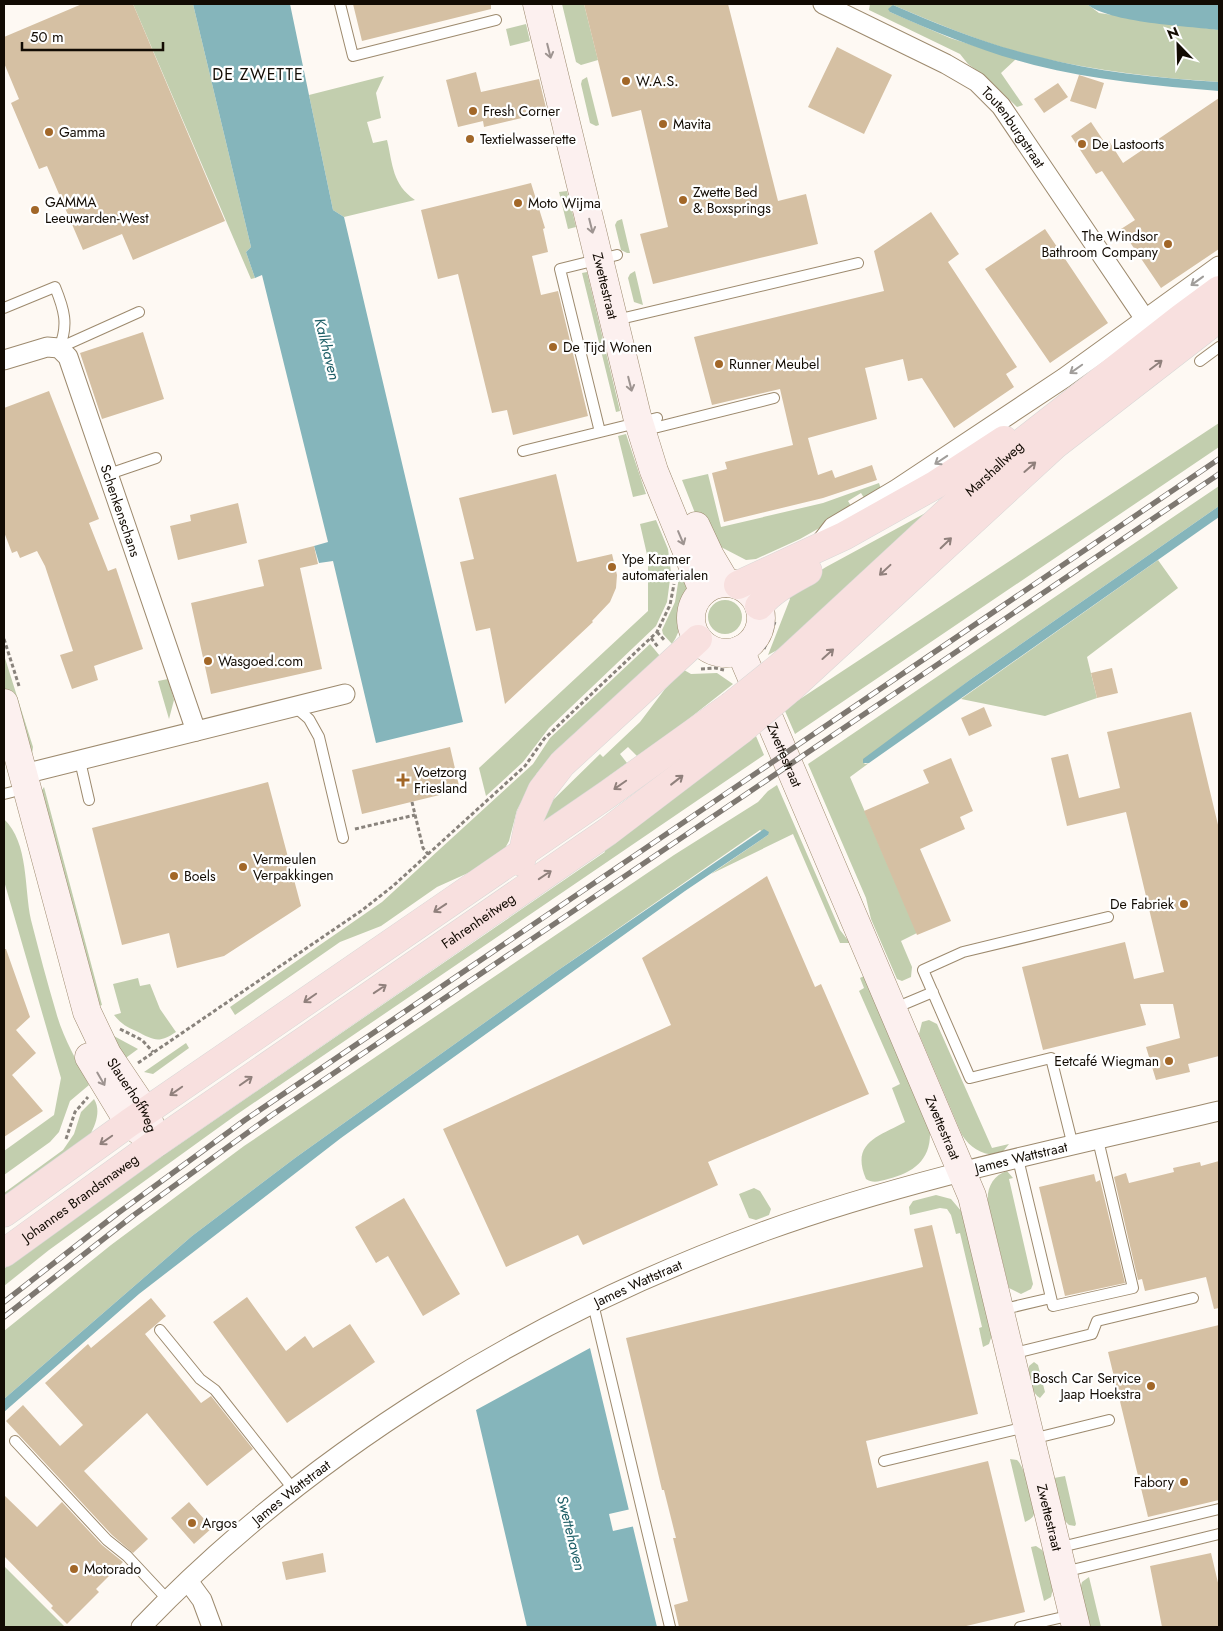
<svg xmlns="http://www.w3.org/2000/svg" width="1223" height="1631" font-family="Jost,sans-serif">
<style>
.green{fill:#c2ceae}
.water{fill:#85b5bb}
.pier{fill:#fef9f3}
.building{fill:#d5c0a3}
.lines{fill:none;stroke-linecap:round;stroke-linejoin:round}
.lane-casing{stroke:#9d8a6e;stroke-width:12}
.street-casing{stroke:#9d8a6e;stroke-width:21}
.secondary-casing{stroke:#9d8a6e;stroke-width:29}
.primary-casing{stroke:#d9d8d7;stroke-width:29}
.path{stroke:#89837c;stroke-width:3;stroke-dasharray:4 2.5;stroke-linecap:butt}
.lane{stroke:#fff;stroke-width:10}
.street{stroke:#fff;stroke-width:19}
.secondary{stroke:#fcf0ef;stroke-width:28}
.primary{stroke:#f8e0df;stroke-width:28}
.rail-casing{stroke:#7e7871;stroke-width:5.5}
.rail{stroke:#fff;stroke-width:4;stroke-dasharray:11;stroke-linecap:butt}
.primary-bridge-casing{stroke:#d9d8d7;stroke-width:29;stroke-linecap:butt}
.primary-bridge{stroke:#f8e0df;stroke-width:28}
.oneway{stroke:#9e9491}
.oneway2{stroke:#a09d9a}
.oneway3{stroke:#90807c}
.poi-dot{fill:#a26728;stroke:#fff;stroke-width:2}
.labels{text-anchor:middle;stroke-width:4.5;stroke-linejoin:round;paint-order:stroke}
.poi-label{font-size:14px;fill:#120b03;stroke:#fff;text-anchor:start}
.street-label{font-size:14px;fill:#120b03;stroke:#fff}
.water-label{font-size:15px;font-style:italic;fill:#1d5e66;stroke:#fff}
.quarter-label{font-size:16px;letter-spacing:1px;fill:#120b03;stroke:#fff}
</style>
<rect width="100%" height="100%" fill="#fef9f3"/>
<!-- green -->
<path class="green" d="M133,4H193L251,247L246,252L255,278L251,279Z
M562,4H584L598,60L581,65L576,62Z
M870,4H1087L1099,13L1219,30V82C1158,78 1097,71 1037,57C988,45 940,25 893,5L890,12L950,38L1016,59L1001,73L1023,105L1017,107L986,77L968,64L960,54L869,10Z
M526,24L530,41L510,46L506,29Z
M384,76L376,93L381,118L367,122L373,143L387,140C393,165 392,184 415,200L344,217L333,210L309,95Z
M587,77L599,125L596,126L590,123L581,84L582,80Z
M567,191L576,227L568,229L559,192Z
M622,219L630,253H627L621,250L615,225L617,221Z
M635,271L643,305L634,302L628,278L630,274Z
M587,272L620,411L616,412L582,273Z
M1219,423V447L795,734L785,711L797,701Z
M626,434L646,494L633,497L618,436Z
M708,474L721,527L823,503L879,483L882,492L866,501L861,493L848,501L853,509L800,539L756,559L746,560L721,547L695,513L682,480Z
M1219,486V506L971,679L863,762L865,764L869,763L850,777L917,933L901,941L912,967L911,977L902,981L897,979L871,919L866,898L808,764Z
M931,510L781,648L768,655L790,599L786,592L826,567Z
M656,520L668,549L671,572L667,602L656,626L549,728L523,762L486,796L479,768L648,611V559L640,524Z
M1158,560L1178,588L1087,657L1097,698L1045,716L961,699Z
M683,573L690,589C684,607 683,629 672,644L663,634L662,630L675,602L679,577Z
M708 617a17 17 0 1 1 34 0a17 17 0 1 1-34 0Z
M650,644L660,656L555,751L537,773L517,810L509,841L504,850L488,864L437,887L381,926L340,942L235,1015L230,1007L382,902L533,764L550,738Z
M4,655L33,747L32,754C19,743 5,704 4,686C3,676 4,665 4,655Z
M684,670L691,674L717,673L733,684L681,725L637,756L628,747L620,754L627,763L540,826L552,801L600,754L603,757L640,722L665,689Z
M168,679L174,700L169,719L158,681Z
M756,736L764,755L236,1115L49,1250L4,1286V1269L6,1267L136,1174L605,852L603,848Z
M777,785L840,930L850,943H840L793,834L711,874L768,835L760,830L557,971L295,1158L192,1236L4,1399V1331L111,1245L244,1146L674,855L758,802L768,791Z
M44,787L102,1005L97,1007L102,1023L112,1035L138,1049L123,1060L108,1038L88,996L37,804L38,796Z
M4,819C29,843 24,888 31,920C39,951 47,982 56,1012C63,1038 77,1061 89,1085L70,1101L59,1132L50,1142L4,1175V1151L54,1115L61,1078L4,881Z
M864,976L930,1131C931,1160 914,1172 888,1179C880,1181 873,1184 866,1179C850,1142 880,1136 905,1122L892,1088L900,1084L859,991L864,988L860,978Z
M138,978L140,986L150,984L160,1009L176,1032C158,1044 154,1040 136,1031C127,1027 121,1024 114,1015L121,1013L113,984Z
M929,1020L937,1024L992,1148L1009,1144L1001,1154C985,1157 971,1149 962,1135L919,1034L922,1022Z
M186,1043L189,1048L153,1074L144,1072Z
M94,1099C101,1110 96,1124 90,1135L4,1201V1193L63,1150L74,1134L81,1112Z
M1007,1171L1013,1178L1009,1179L1033,1284L1031,1289L1021,1294L1009,1288L988,1203C986,1189 993,1175 1007,1171Z
M754,1188L760,1191L771,1209L769,1215L756,1220L749,1218L739,1194Z
M936,1195L951,1199L962,1212L992,1335L989,1344L983,1347L979,1328L982,1327L960,1233L956,1234L951,1215L947,1209L940,1208L910,1215L909,1207L913,1201Z
M1034,1362L1038,1365L1045,1392L1040,1398C1031,1393 1028,1376 1029,1366Z
M1010,1459L1017,1460C1024,1465 1036,1505 1034,1514C1033,1518 1029,1520 1025,1522Z
M1065,1476L1076,1524L1075,1526L1069,1525L1063,1519L1054,1478Z
M1036,1546L1042,1550L1045,1555L1053,1589L1051,1597L1044,1601L1031,1547Z
M4,1566L65,1627H4Z
M1089,1577L1101,1627H1089L1080,1589L1082,1582Z"/>
<!-- water -->
<path class="water" d="M193,4H290L333,210L344,217L463,722L376,743L333,561L319,563L314,546L328,542L262,275L255,278L246,252L251,247Z
M1087,4H1219V30C1188,26 1109,23 1087,4Z
M893,5C939,25 986,44 1036,56C1095,72 1158,78 1219,82V91C1157,86 1094,80 1034,65C984,52 937,33 890,12L888,9Z
M1219,506V517L869,763H863V759L971,679Z
M764,829L769,832L768,835L685,891L341,1138L139,1294L4,1412V1399L192,1236L295,1158L557,971Z
M590,1348L657,1627H527L476,1410Z"/>
<!-- pier -->
<path class="pier" d="M631,1509L635,1526L613,1531L609,1514Z"/>
<!-- building -->
<path class="building" d="M82,4H133L225,221L133,260L122,234L83,250L47,166L39,169L11,103L19,99L4,63V37Z
M353,4H491V9L362,41Z
M584,4H728L778,201L806,194L818,244L653,284L640,234L668,227L641,110L612,117Z
M837,47L892,75L864,134L808,107Z
M476,72L481,92L539,79L547,112L484,127L483,121L458,127L446,80Z
M1079,75L1104,83L1096,109L1070,101Z
M1058,83L1068,97L1044,113L1034,99Z
M1219,98V249L1161,288L1121,229L1135,220L1102,171L1096,174L1071,136L1091,122L1105,143L1109,141L1123,163Z
M531,183L545,228L543,229L548,252L532,256L541,295L558,291L588,416L513,435L507,410L492,413L458,274L438,279L421,210Z
M931,212L959,254L948,262L1017,367L1006,374L1014,387L954,428L922,378L908,381L903,359L865,368L877,419L808,438L818,475L832,470L835,478L872,465L877,480L823,498L724,522L712,473L727,469L725,462L793,445L780,389L712,405L694,337L884,291L874,251Z
M1045,229L1108,323L1050,363L985,269Z
M143,332L164,399L102,419L80,353Z
M49,391L99,519L89,523L108,571L116,568L143,649L94,666L98,680L72,689L60,655L73,651L45,566L37,551L20,558L17,551L12,553L4,532V408Z
M556,474L577,562L612,554L617,575L616,588L610,602L592,621L593,622L505,704L490,628L476,631L460,562L474,559L459,498Z
M238,503L247,543L178,560L170,526L191,521L190,515Z
M314,546L318,564L300,568L322,669L211,694L191,603L264,586L258,560Z
M1112,668L1118,693L1097,698L1091,673Z
M984,707L992,726L969,736L961,718Z
M1191,712L1219,829V1056L1188,1064L1190,1072L1156,1080L1146,1047L1180,1038L1173,1004H1140L1146,1025L1043,1050L1022,967L1125,942L1134,979L1164,972L1126,812L1067,826L1051,758L1068,754L1079,798L1120,788L1107,732Z
M450,747L460,790L362,814L352,770Z
M951,758L973,811L960,817L965,829L920,849L951,921L917,935L864,811L929,783L923,770Z
M268,782L301,906L224,956L177,968L169,933L122,945L92,828Z
M767,876L815,987L821,984L869,1094L708,1162L718,1185L583,1245L578,1235L506,1267L443,1129L671,1025L642,958Z
M4,949H6L30,1017L16,1030L36,1053L12,1075L43,1111L4,1137Z
M1219,1161V1308L1214,1309L1206,1277L1145,1291L1142,1279L1138,1280L1114,1177L1126,1173L1129,1183L1174,1172L1173,1168L1200,1162L1201,1166Z
M1094,1174L1096,1182L1100,1180L1125,1283L1065,1296L1039,1187Z
M404,1198L460,1294L423,1316L388,1256L376,1263L355,1227Z
M932,1225L978,1414L866,1441L877,1488L988,1461L1025,1612L962,1627H679L674,1605L688,1601L673,1538H676L664,1490H662L626,1338L923,1267L914,1229Z
M247,1297L286,1351L305,1336L313,1348L350,1324L375,1362L287,1423L213,1322Z
M151,1298L166,1316L145,1334L201,1403L211,1396L253,1449L207,1486L147,1413L84,1471L148,1539L133,1553L112,1535L6,1421L23,1405L60,1446L83,1425L45,1383L88,1344L91,1348Z
M1219,1325V1500L1148,1517L1108,1352Z
M4,1495L37,1527L62,1502L102,1545L123,1562L96,1589L99,1592L67,1624L51,1608L53,1606L4,1556Z
M189,1502L212,1528L194,1544L171,1518Z
M323,1553L326,1572L286,1580L282,1562Z
M1211,1553L1219,1587V1627H1162L1150,1566Z"/>
<g class="lines">
<defs>
<path id="lane" d="M340,4L353,56L496,20
M4,308L55,287C64,309 69,325 59,348
M616,320L858,263
M59,348L139,312
M1200,361L1219,347
M642,431L774,398
M600,432L560,269L617,255
M523,451L657,418
M109,474L156,458
M294,706L309,719L319,737L343,838
M80,761L89,800
M4,794L12,792
M895,1008L933,992
M1073,1146L1051,1058L970,1078L923,970L963,952L1108,917
M1018,1159L1053,1306L1133,1288L1098,1140
M593,1304L670,1627
M1000,1310L1051,1298
M160,1330L200,1379L215,1390L294,1490
M1011,1354L1092,1334L1097,1321L1193,1298
M1032,1439L1109,1420
M15,1441L107,1540L127,1556L168,1600
M884,1461L1026,1427
M1057,1548L1219,1509
M1064,1572L1219,1534
M1020,1627L1072,1615"/>
<g id="street">
<path id="s1" d="M823,4L946,64L977,82L1001,106L1145,319"/>
<path id="s2" d="M4,360L47,347L59,348L68,357L196,731"/>
<path d="M823,540L833,527L897,489L1064,378L1219,266"/>
<path d="M24,774L345,694"/>
<path d="M188,1581L202,1600L212,1627"/>
<path id="s3" d="M141,1627C312,1449 533,1315 765,1231C912,1178 1067,1147 1219,1111"/>
</g>
<g id="secondary">
<path id="s4" d="M537,4L637,416L654,471L703,591"/>
<path d="M696,526L710,556L726,583"/>
<circle cx="726" cy="618" r="35"/>
<path id="s5" d="M740,650L972,1196L1076,1627"/>
<path id="s6" d="M4,703L87,1012L107,1054L146,1112L156,1143"/>
<path d="M89,1057L129,1123L149,1138"/>
</g>
<g id="primary">
<path d="M738,585L844,536L935,485L1004,440"/>
<path d="M759,606C772,590 790,581 808,571"/>
<path id="s7" d="M782,665L1025,440L1181,318L1219,290"/>
<path d="M792,687L1055,445L1219,318"/>
<path d="M521,862L530,817L542,790L562,764L698,639"/>
<path d="M4,1213L129,1123L608,794L731,706"/>
<path id="s8" d="M4,1253L156,1143L607,832L741,730"/>
</g>
</defs>
<!-- lane casing -->
<use href="#lane" class="lane-casing"/>
<!-- street casing -->
<use href="#street" class="street-casing"/>
<!-- secondary casing -->
<use href="#secondary" class="secondary-casing"/>
<!-- primary casing -->
<use href="#primary" class="primary-casing"/>
<!-- path -->
<path class="path" d="M657,632L665,641
M651,638L658,647
M4,639L19,686
M764,649L775,622
M701,669L715,668L724,670
M412,802L423,848L428,854
M355,829L415,815
M120,1029L142,1040L153,1052
M138,1063L361,911L393,886L525,766L544,739L657,632L670,605L674,584
M66,1139L75,1112L88,1097"/>
<!-- lane -->
<use href="#lane" class="lane"/>
<!-- street -->
<use href="#street" class="street"/>
<!-- secondary -->
<use href="#secondary" class="secondary"/>
<!-- primary -->
<use href="#primary" class="primary"/>
<defs>
<path id="rail" d="M4,1302L118,1213L245,1120L1219,459
M4,1317L134,1215L272,1115L1219,474"/>
</defs>
<!-- rail casing -->
<use href="#rail" class="rail-casing"/>
<!-- rail -->
<use href="#rail" class="rail"/>
<defs>
<path id="primary-bridge" d="M731,706L782,665
M741,730L792,687"/>
</defs>
<!-- primary-bridge casing -->
<use href="#primary-bridge" class="primary-bridge-casing"/>
<!-- primary-bridge -->
<use href="#primary-bridge" class="primary-bridge"/>
</g>
<!-- one-way arrows -->
<defs><path id="oneway-shaft" d="M-6 0H5M1.5-3L5.5 0L1.5 3" fill="none" stroke-width="1.6" stroke-linecap="round" stroke-linejoin="round" transform="scale(1.25)"/></defs>
<g class="oneway">
<use href="#oneway-shaft" transform="translate(549 51) rotate(76)"/>
<use href="#oneway-shaft" transform="translate(591 226) rotate(76)"/>
<use href="#oneway-shaft" transform="translate(630 384) rotate(76)"/>
<use href="#oneway-shaft" transform="translate(681 538) rotate(67)"/>
<use href="#oneway-shaft" transform="translate(101 1079) rotate(60)"/>
</g>
<g class="oneway2">
<use href="#oneway-shaft" transform="translate(1197 281) rotate(144)"/>
<use href="#oneway-shaft" transform="translate(1076 369) rotate(145)"/>
<use href="#oneway-shaft" transform="translate(941 460) rotate(146)"/>
</g>
<g class="oneway3">
<use href="#oneway-shaft" transform="translate(1156 365) rotate(-37)"/>
<use href="#oneway-shaft" transform="translate(1030 467) rotate(-41)"/>
<use href="#oneway-shaft" transform="translate(946 543) rotate(-44)"/>
<use href="#oneway-shaft" transform="translate(885 570) rotate(137)"/>
<use href="#oneway-shaft" transform="translate(828 654) rotate(-42)"/>
<use href="#oneway-shaft" transform="translate(677 780) rotate(-38)"/>
<use href="#oneway-shaft" transform="translate(620 785) rotate(145)"/>
<use href="#oneway-shaft" transform="translate(545 875) rotate(-34)"/>
<use href="#oneway-shaft" transform="translate(440 908) rotate(146)"/>
<use href="#oneway-shaft" transform="translate(380 989) rotate(-34)"/>
<use href="#oneway-shaft" transform="translate(310 998) rotate(145)"/>
<use href="#oneway-shaft" transform="translate(246 1081) rotate(-35)"/>
<use href="#oneway-shaft" transform="translate(176 1091) rotate(145)"/>
<use href="#oneway-shaft" transform="translate(106 1140) rotate(145)"/>
</g>
<!-- markers -->
<g class="poi-dot">
<circle cx="626" cy="81" r="5"/>
<circle cx="473" cy="111" r="5"/>
<circle cx="663" cy="124" r="5"/>
<circle cx="49" cy="132" r="5"/>
<circle cx="470" cy="139" r="5"/>
<circle cx="1082" cy="144" r="5"/>
<circle cx="683" cy="200" r="5"/>
<circle cx="518" cy="203" r="5"/>
<circle cx="35" cy="210" r="5"/>
<circle cx="1168" cy="244" r="5"/>
<circle cx="553" cy="347" r="5"/>
<circle cx="719" cy="364" r="5"/>
<circle cx="612" cy="567" r="5"/>
<circle cx="208" cy="661" r="5"/>
<path d="M400.5 772.5h5v5h5v5h-5v5h-5v-5h-5v-5h5z"/>
<circle cx="243" cy="867" r="5"/>
<circle cx="174" cy="876" r="5"/>
<circle cx="1184" cy="904" r="5"/>
<circle cx="1169" cy="1061" r="5"/>
<circle cx="1151" cy="1386" r="5"/>
<circle cx="1184" cy="1482" r="5"/>
<circle cx="192" cy="1523" r="5"/>
<circle cx="74" cy="1569" r="5"/>
</g>
<g class="labels">
<!-- poi labels -->
<g class="poi-label">
<text x="636" y="86">W.A.S.</text>
<text x="483" y="116">Fresh Corner</text>
<text x="673" y="129">Mavita</text>
<text x="59" y="137">Gamma</text>
<text x="480" y="144">Textielwasserette</text>
<text x="1092" y="149">De Lastoorts</text>
<text x="693" y="197">Zwette Bed<tspan x="693" dy="16">&amp; Boxsprings</tspan></text>
<text x="45" y="207">GAMMA<tspan x="45" dy="16">Leeuwarden-West</tspan></text>
<text x="528" y="208">Moto Wijma</text>
<text x="1158" y="241" text-anchor="end">The Windsor<tspan x="1158" dy="16">Bathroom Company</tspan></text>
<text x="563" y="352">De Tijd Wonen</text>
<text x="729" y="369">Runner Meubel</text>
<text x="622" y="564">Ype Kramer<tspan x="622" dy="16">automaterialen</tspan></text>
<text x="218" y="666">Wasgoed.com</text>
<text x="414" y="777">Voetzorg<tspan x="414" dy="16">Friesland</tspan></text>
<text x="253" y="864">Vermeulen<tspan x="253" dy="16">Verpakkingen</tspan></text>
<text x="184" y="881">Boels</text>
<text x="1174" y="909" text-anchor="end">De Fabriek</text>
<text x="1159" y="1066" text-anchor="end">Eetcafé Wiegman</text>
<text x="1141" y="1383" text-anchor="end">Bosch Car Service<tspan x="1141" dy="16">Jaap Hoekstra</tspan></text>
<text x="1174" y="1487" text-anchor="end">Fabory</text>
<text x="202" y="1528">Argos</text>
<text x="84" y="1574">Motorado</text>
</g>
<!-- street labels -->
<g class="street-label">
<text dy="5" stroke="none"><textPath href="#s1" startOffset="231">Toutenburgstraat</textPath></text>
<text dy="5" stroke="none"><textPath href="#s4" startOffset="290">Zwettestraat</textPath></text>
<text dy="5" stroke="none"><textPath href="#s7" startOffset="289">Marshallweg</textPath></text>
<text dy="5" stroke="none"><textPath href="#s2" startOffset="232">Schenkenschans</textPath></text>
<text dy="5" stroke="none"><textPath href="#s5" startOffset="114">Zwettestraat</textPath></text>
<text dy="5" stroke="none"><textPath href="#s8" startOffset="579">Fahrenheitweg</textPath></text>
<text dy="5" stroke="none"><textPath href="#s6" startOffset="415">Slauerhoffweg</textPath></text>
<text dy="5" stroke="none"><textPath href="#s5" startOffset="519">Zwettestraat</textPath></text>
<text dy="5" stroke="none"><textPath href="#s3" startOffset="1012">James Wattstraat</textPath></text>
<text dy="5" stroke="none"><textPath href="#s8" startOffset="94">Johannes Brandsmaweg</textPath></text>
<text dy="5" stroke="none"><textPath href="#s3" startOffset="608">James Wattstraat</textPath></text>
<text dy="5" stroke="none"><textPath href="#s3" startOffset="202">James Wattstraat</textPath></text>
<text dy="5" stroke="none"><textPath href="#s5" startOffset="924">Zwettestraat</textPath></text>
</g>
<!-- water labels -->
<g class="water-label">
<text transform="translate(327 349) rotate(76)" y="5">Kalkhaven</text>
<text transform="translate(571 1533) rotate(76)" y="5">Swettehaven</text>
</g>
<!-- quarter labels -->
<g class="quarter-label">
<text x="258" y="80">DE ZWETTE</text>
</g>
</g>
<!-- border -->
<rect width="1223" height="1631" fill="none" stroke="#120b03" stroke-width="10"/>
<!-- north arrow -->
<g transform="translate(1178 45) rotate(337)" stroke="#ffffff" stroke-width="4" paint-order="stroke">
<path d="M0-4L9 19L0 12L-9 19Z" fill="#120b03"/>
<text y="-8" font-size="14" font-weight="bold" text-anchor="middle" fill="#120b03">N</text>
</g>
<!-- scale -->
<path d="M22 42v8h141v-8" fill="none" stroke="#120b03" stroke-width="2.5"/>
<text x="30" y="42" font-size="15" fill="#120b03" stroke="#ffffff" stroke-width="4" paint-order="stroke">50 m</text>
</svg>
